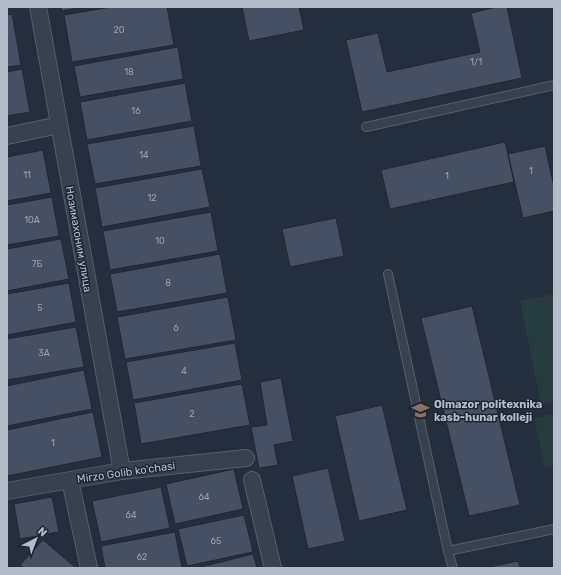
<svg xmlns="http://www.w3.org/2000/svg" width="561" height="575" font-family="Rubik,sans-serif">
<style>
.green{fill:#263c3f}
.building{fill:#455162;stroke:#1f2835}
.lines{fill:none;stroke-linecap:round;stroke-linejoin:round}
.service-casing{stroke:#565f6c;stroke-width:10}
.minor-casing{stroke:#565f6c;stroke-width:18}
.service{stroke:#38414e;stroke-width:8}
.minor{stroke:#38414e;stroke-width:16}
.labels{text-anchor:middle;stroke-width:3;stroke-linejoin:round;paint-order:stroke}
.number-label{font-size:9px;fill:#98a1af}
.street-label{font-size:11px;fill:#b4bcc9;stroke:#1d2633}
.poi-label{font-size:11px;font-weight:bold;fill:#b4bcc9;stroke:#1d2633;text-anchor:start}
</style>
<rect width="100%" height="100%" fill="#242f3e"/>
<!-- green -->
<path class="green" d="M554,294V402L541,404L520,301Z
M554,414V466L545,468L534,418Z"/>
<!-- building -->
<path class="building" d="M61,7H83L62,11Z
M111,7H167L174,45L72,62L64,15Z
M242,7H299L304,30L249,41Z
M497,7H507L522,78L362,112L346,40L378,33L387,72L480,52L471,13Z
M12,14L21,65L7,67V15Z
M178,47L183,79L80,97L74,66Z
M22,69L30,112L7,116V72Z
M185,83L192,121L87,140L80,102Z
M194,126L201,166L95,184L87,144Z
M505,142L514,182L390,209L381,170Z
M545,146L554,187V211L523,218L508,154Z
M43,150L51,193L7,201V157Z
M202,169L210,207L102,227L95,188Z
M52,197L59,236L7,245V205Z
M211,212L218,251L110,270L103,231Z
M336,218L344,256L290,267L282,229Z
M61,239L69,279L7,291V249Z
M220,254L227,293L117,312L110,274Z
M69,283L76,322L7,335V294Z
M228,297L236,340L125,359L117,317Z
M472,306L520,505L469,516L421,318Z
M76,327L84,367L7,380V339Z
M235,343L242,380L133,400L126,362Z
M84,370L92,409L7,426V386Z
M281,378L293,441L274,445L278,465L259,468L251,427L267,425L260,382Z
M242,384L250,425L141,444L134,403Z
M382,405L407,510L359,521L335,416Z
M93,412L102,457L7,476V430Z
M328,468L345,541L308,549L292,476Z
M234,469L243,509L175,524L166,484Z
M161,487L170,528L101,542L92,501Z
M52,497L59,532L20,539L14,504Z
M244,515L253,552L187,566L178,529Z
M175,532L182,568H105L101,546Z
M43,540L76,568H24L20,565Z
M253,554L257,568H197Z
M518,561L520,568H485Z"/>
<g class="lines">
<defs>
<path id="service" d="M366,127L554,85
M388,274L448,551L453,568
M448,551L554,529"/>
<path id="minor" d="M38,7L122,471
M7,136L59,125
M70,480L89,568
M252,480L273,568
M7,491L122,471L246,458"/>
</defs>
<!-- service casing -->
<use href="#service" class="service-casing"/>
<!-- minor casing -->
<use href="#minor" class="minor-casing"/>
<!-- service -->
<use href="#service" class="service"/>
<!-- minor -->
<use href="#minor" class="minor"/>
</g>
<!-- icons -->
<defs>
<symbol id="university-bare" viewBox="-9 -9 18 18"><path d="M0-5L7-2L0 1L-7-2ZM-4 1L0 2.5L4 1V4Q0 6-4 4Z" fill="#8d6e63" stroke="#1d2633" stroke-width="2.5" paint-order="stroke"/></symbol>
</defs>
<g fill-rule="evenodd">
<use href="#university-bare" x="408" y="398" width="25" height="25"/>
</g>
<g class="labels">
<!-- number labels -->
<g class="number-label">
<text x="119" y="33">20</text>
<text x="476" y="65">1/1</text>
<text x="129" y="75">18</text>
<text x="136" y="114">16</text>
<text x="144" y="158">14</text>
<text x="531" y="174">1</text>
<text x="27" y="178">11</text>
<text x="447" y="179">1</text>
<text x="152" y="201">12</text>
<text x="32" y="223">10A</text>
<text x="160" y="244">10</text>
<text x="37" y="267">7Б</text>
<text x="168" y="286">8</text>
<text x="40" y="311">5</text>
<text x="176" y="331">6</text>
<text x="44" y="356">3A</text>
<text x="184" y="374">4</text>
<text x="192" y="417">2</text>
<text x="53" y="446">1</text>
<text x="204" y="500">64</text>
<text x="131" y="518">64</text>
<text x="216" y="544">65</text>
<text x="142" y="560">62</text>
</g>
<!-- street labels -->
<g class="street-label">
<text transform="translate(79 239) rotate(80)" y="4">Нозимахоним улица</text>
<text transform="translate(126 472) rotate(-8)" y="4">Mirzo Golib ko'chasi</text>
</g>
<!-- poi labels -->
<g class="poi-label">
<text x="434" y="408">Оlmazor politexnika<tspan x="434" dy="13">kasb-hunar kolleji</tspan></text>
</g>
</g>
<!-- border -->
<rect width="561" height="575" fill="none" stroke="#b4bcc9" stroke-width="16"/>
<!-- north arrow -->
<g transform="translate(36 539) rotate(42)" stroke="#1d2633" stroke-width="3" paint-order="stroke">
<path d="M0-3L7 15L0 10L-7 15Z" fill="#b4bcc9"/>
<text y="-6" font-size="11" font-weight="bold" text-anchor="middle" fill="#b4bcc9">N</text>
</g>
</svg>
